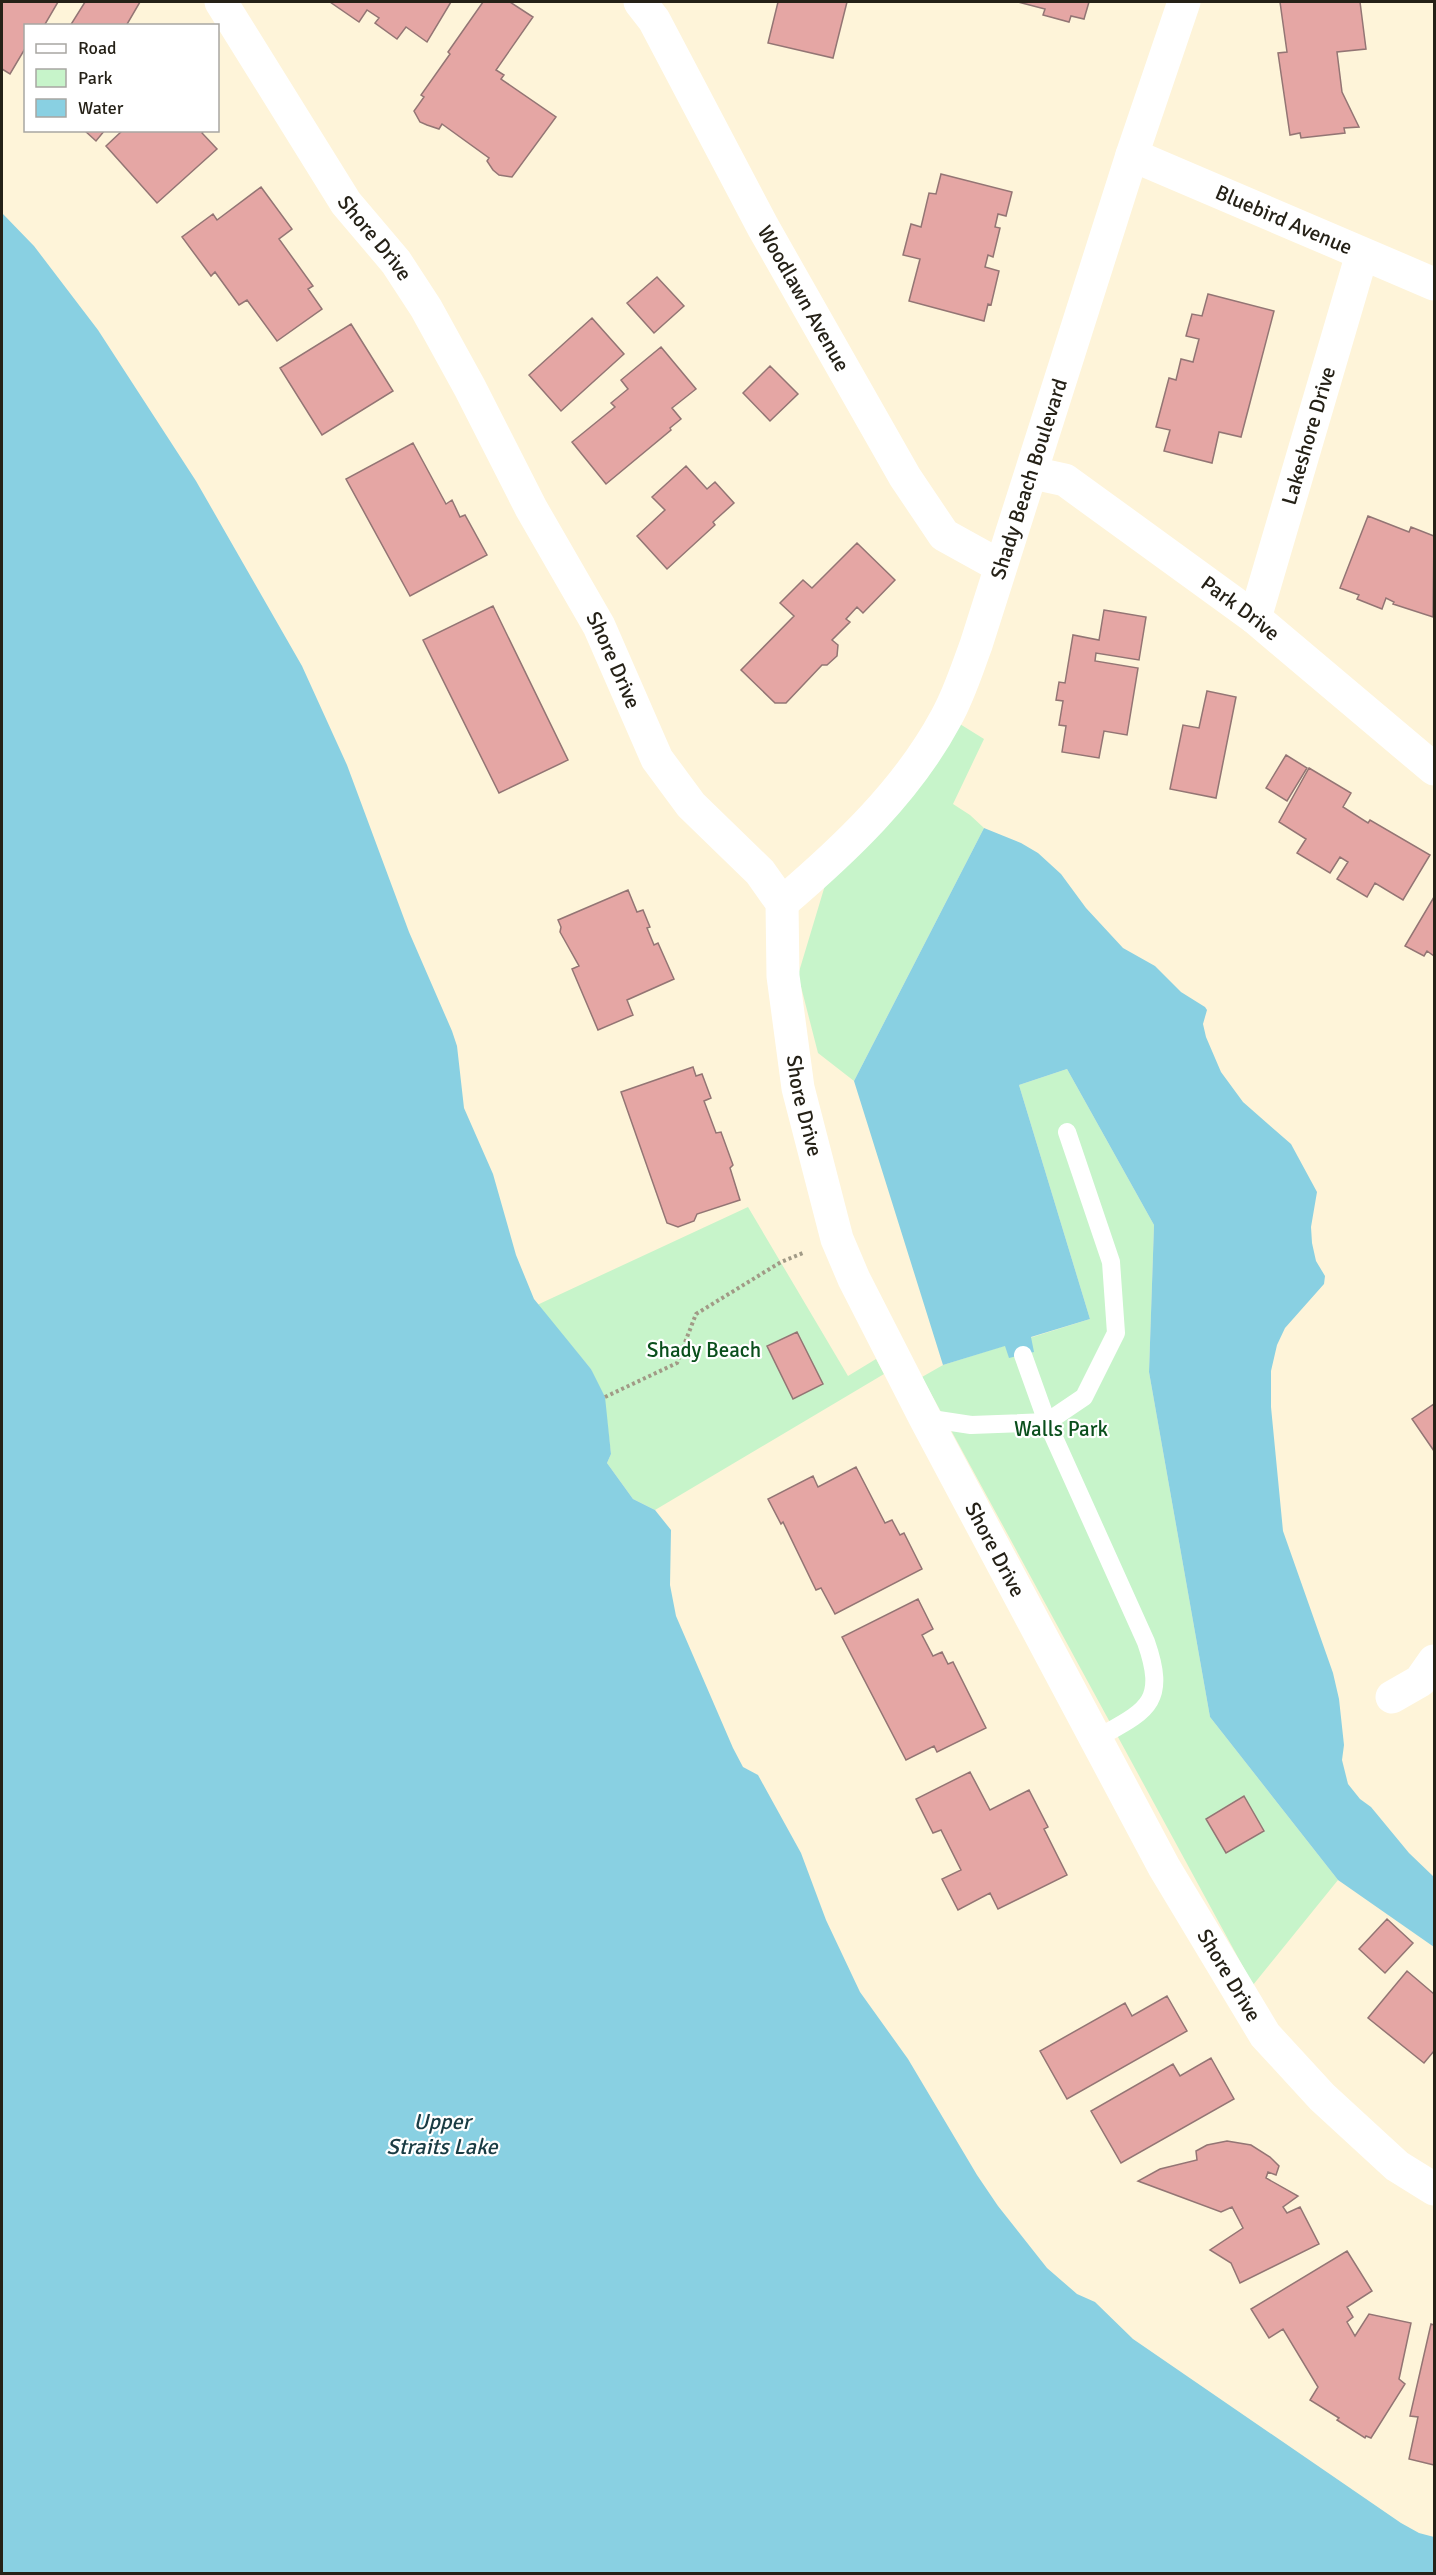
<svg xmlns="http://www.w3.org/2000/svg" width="1436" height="2575" font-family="Signika,sans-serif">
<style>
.green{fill:#c7f4ca}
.water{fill:#89d0e2}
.building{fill:#e5a6a4;stroke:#937574;stroke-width:1.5}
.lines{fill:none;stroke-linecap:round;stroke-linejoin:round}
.path{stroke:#a19a86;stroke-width:4;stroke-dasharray:3 3;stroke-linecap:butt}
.service{stroke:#fff;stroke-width:18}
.minor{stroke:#fff;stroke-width:33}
.labels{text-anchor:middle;stroke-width:4.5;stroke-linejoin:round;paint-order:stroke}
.street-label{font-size:21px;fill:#252117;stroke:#fff}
.park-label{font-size:21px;fill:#0a4f1c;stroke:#fff}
.water-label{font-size:22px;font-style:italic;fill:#193b43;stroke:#fff}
</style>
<rect width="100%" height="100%" fill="#fef4d9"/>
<!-- green -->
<path class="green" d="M947,716L984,739L953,804L970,815L984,828L854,1081L818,1053L798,975L829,872Z
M1067,1069L1154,1225L1149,1372L1210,1717L1338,1880L1253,1985L922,1377L943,1365L1090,1319L1019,1085Z
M748,1207L848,1376L876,1359L884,1374L655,1510L633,1499L607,1463L611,1454L607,1421L591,1369L537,1305Z"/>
<!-- water -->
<path class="water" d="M2,213L34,246L98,330L196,481L302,666L347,765L409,932L452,1031L457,1046L464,1108L493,1174L516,1255L534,1299L591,1369L605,1397L611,1454L607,1463L633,1499L655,1510L671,1530L670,1585L676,1616L733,1748L743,1767L758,1775L801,1853L826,1920L860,1992L908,2059L977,2175L998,2206L1047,2268L1077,2294L1095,2302L1133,2339L1401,2523L1419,2533L1434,2537V2573H2Z
M984,828L1021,843L1038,853L1061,874L1086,908L1123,948L1155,966L1181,992L1205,1007L1207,1010L1203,1024L1206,1037L1221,1072L1243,1102L1291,1144L1317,1192L1311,1227L1312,1243L1316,1261L1325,1276L1324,1284L1285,1328L1277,1345L1271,1371V1407L1283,1531L1333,1673L1339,1699L1344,1745L1342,1760L1348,1784L1360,1799L1371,1807L1409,1853L1434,1877V1947L1338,1880L1210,1717L1149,1372L1154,1225L1067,1069L1019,1085L1090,1319L1031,1337L1034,1352L1009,1358L1005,1346L943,1365L854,1081Z"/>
<!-- building -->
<path class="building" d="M2,2H58L44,26H26V47L10,74L2,69Z
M85,2H140L126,26H70Z
M330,2H451L427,42L406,27L397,39L375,23L379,18L367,10L359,22Z
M483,2H510L533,17L496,70L504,75L501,79L556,117L512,177L499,175L493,170L487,161L489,158L442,124L439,129L427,125L420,122L414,111L424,97L421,95L450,54L448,52Z
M778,2H847L833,58L768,43Z
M1018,2H1089L1084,19L1071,16L1069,22L1043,15L1045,9Z
M1280,2H1360L1366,49L1337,52L1342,92L1359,127L1344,128L1345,133L1301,138L1300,133L1290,135L1278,53L1287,52Z
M84,130H105L96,141Z
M123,130H204L202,133L217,149L157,203L106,146Z
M941,174L1012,192L1006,216L998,214L995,227L1000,228L993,257L988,255L985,267L999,271L991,305L988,304L984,321L909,301L920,259L903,255L911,224L921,227L929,193L936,194Z
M261,187L292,229L279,239L313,286L308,289L322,309L277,341L247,300L239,305L215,272L211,276L182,237L213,214L217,220Z
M657,277L684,306L654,333L627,303Z
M1208,294L1274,311L1241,437L1219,432L1212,463L1164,451L1170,430L1156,427L1169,378L1176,380L1181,359L1193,362L1199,339L1186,336L1192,314L1202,316Z
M592,318L624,354L561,411L529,375Z
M351,324L393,391L322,435L280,368Z
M661,347L696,389L672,408L681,419L670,428L671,430L606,484L572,442L615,407L611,403L628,389L621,380Z
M770,366L798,394L770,421L743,393Z
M413,443L446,504L452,500L460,517L465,515L487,555L410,596L346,479Z
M686,466L707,489L715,482L734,503L713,522L715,525L667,569L637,536L665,510L652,497Z
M1368,516L1409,532L1411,527L1434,536L1433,617L1393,604L1394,602L1386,598L1382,609L1357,599L1359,595L1340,588Z
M857,543L895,580L863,613L857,607L846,619L850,622L832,640L838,645L837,656L827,665H822L786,703H775L741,670L794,616L780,603L803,580L812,588Z
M493,606L568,760L499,793L423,640Z
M1104,610L1146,617L1139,660L1096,653L1095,661L1138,668L1127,735L1104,731L1099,758L1062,752L1066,726L1059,725L1063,701L1056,700L1059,682L1065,683L1073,635L1099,640Z
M1207,691L1236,697L1216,798L1170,789L1183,725L1199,728Z
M1286,755L1307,768L1287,801L1266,788Z
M1309,768L1351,793L1343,807L1368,823L1370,820L1430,855L1403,900L1375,883L1367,897L1337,879L1348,862L1340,857L1330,873L1297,853L1306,839L1279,822Z
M628,890L637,912L643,910L650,927L647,928L654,945L658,943L674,979L627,1000L633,1015L598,1030L572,969L579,966L560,932L561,927L558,920Z
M1434,897V956L1427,951L1424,956L1405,946Z
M693,1067L696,1076L702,1074L711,1098L704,1101L716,1133L721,1132L733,1165L730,1168L740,1200L697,1214L694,1221L678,1227L667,1223L621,1092Z
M797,1332L823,1384L793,1399L767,1346Z
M1434,1404V1451L1412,1419Z
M856,1467L885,1523L892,1520L900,1535L904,1533L922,1569L835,1614L821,1588L816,1590L783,1522L781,1524L768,1499L813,1476L818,1487Z
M918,1599L933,1629L922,1635L933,1656L942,1652L948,1664L953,1662L986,1728L937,1752L934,1746L906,1760L842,1637Z
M970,1772L990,1810L1029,1790L1048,1827L1044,1829L1067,1875L998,1909L990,1893L958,1910L942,1879L961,1870L941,1830L933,1833L916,1799Z
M1244,1796L1264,1831L1226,1853L1206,1819Z
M1387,1919L1413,1943L1385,1973L1359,1949Z
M1407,1971L1434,1994V2051L1424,2063L1368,2018Z
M1167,1996L1187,2031L1067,2099L1040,2051L1125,2003L1132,2016Z
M1211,2058L1234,2099L1121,2163L1091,2111L1173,2064L1180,2076Z
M1227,2141L1251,2145L1270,2157L1279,2166L1276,2175L1268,2172L1266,2178L1298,2196L1283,2207L1287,2213L1300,2207L1319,2244L1240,2283L1231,2263L1210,2250L1243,2228L1232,2207L1221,2212L1138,2181L1160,2169L1197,2160L1196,2151L1207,2145Z
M1347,2251L1372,2291L1347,2307L1353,2317L1347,2322L1355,2336L1369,2314L1411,2323L1399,2379L1405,2384L1371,2438L1366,2436L1365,2438L1337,2420L1339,2418L1310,2400L1318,2387L1283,2329L1269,2338L1251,2309Z
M1431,2324L1434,2325V2465L1409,2459L1418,2417L1410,2416Z"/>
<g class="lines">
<!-- path -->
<path class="path" d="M605,1397L677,1363L696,1314L781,1262L803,1253"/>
<!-- service -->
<path class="service" d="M1023,1355L1047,1422L1146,1642C1168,1705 1145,1711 1094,1740
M925,1418L971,1425L1047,1422L1084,1397L1116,1333L1111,1262L1067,1132"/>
<!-- minor -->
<g class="minor">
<path id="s1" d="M221,2L346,203L396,262L426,308L470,388L531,508L599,626L657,759L691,805L760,872L782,903L783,976L798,1088L837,1239L854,1279L925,1418L1164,1867L1265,2035L1322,2097L1397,2166L1434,2189"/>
<path id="s2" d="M640,2L654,20L763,227L905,477L944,535L1000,566"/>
<path id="s3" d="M1132,155L1434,284"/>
<path id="s4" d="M1033,473L1065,480L1255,618L1434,769"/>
<path id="s5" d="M1255,618L1362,254"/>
<path id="s6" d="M782,903C844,850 907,791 946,718C959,695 967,669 976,645L1132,155L1184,2"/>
<path d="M1392,1697L1420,1681L1434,1661"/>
</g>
</g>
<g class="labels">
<!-- street labels -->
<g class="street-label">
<text dy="7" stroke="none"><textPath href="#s3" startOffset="165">Bluebird Avenue</textPath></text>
<text dy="7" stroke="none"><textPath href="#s1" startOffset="282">Shore Drive</textPath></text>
<text dy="7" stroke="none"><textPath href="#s2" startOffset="339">Woodlawn Avenue</textPath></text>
<text dy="7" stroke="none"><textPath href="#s5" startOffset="190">Lakeshore Drive</textPath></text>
<text dy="7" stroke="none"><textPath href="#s6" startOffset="502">Shady Beach Boulevard</textPath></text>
<text dy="7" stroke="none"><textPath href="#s4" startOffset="250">Park Drive</textPath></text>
<text dy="7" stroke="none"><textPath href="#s1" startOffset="768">Shore Drive</textPath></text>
<text dy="7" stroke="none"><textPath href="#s1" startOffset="1272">Shore Drive</textPath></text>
<text dy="7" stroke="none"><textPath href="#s1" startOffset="1758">Shore Drive</textPath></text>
<text dy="7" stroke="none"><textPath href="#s1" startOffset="2244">Shore Drive</textPath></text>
</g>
<!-- park labels -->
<g class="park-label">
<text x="704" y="1357">Shady Beach</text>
<text x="1061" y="1436">Walls Park</text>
</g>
<!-- water labels -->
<g class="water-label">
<text x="442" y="2129">Upper<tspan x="442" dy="25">Straits Lake</tspan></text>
</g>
</g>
<!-- border -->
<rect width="1436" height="2575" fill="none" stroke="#252117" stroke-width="6"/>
<!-- legend -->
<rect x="24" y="24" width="195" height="108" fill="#ffffff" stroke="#a8a6a2" stroke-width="1.5"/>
<rect x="36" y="44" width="30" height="9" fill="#ffffff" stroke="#a8a6a2" stroke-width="1.5"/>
<text x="78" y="54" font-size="18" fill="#252117">Road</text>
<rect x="36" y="69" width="30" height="18" fill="#c7f4ca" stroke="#a8a6a2" stroke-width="1.5"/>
<text x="78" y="84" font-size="18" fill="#252117">Park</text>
<rect x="36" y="99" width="30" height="18" fill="#89d0e2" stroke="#a8a6a2" stroke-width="1.5"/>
<text x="78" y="114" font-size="18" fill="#252117">Water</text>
</svg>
